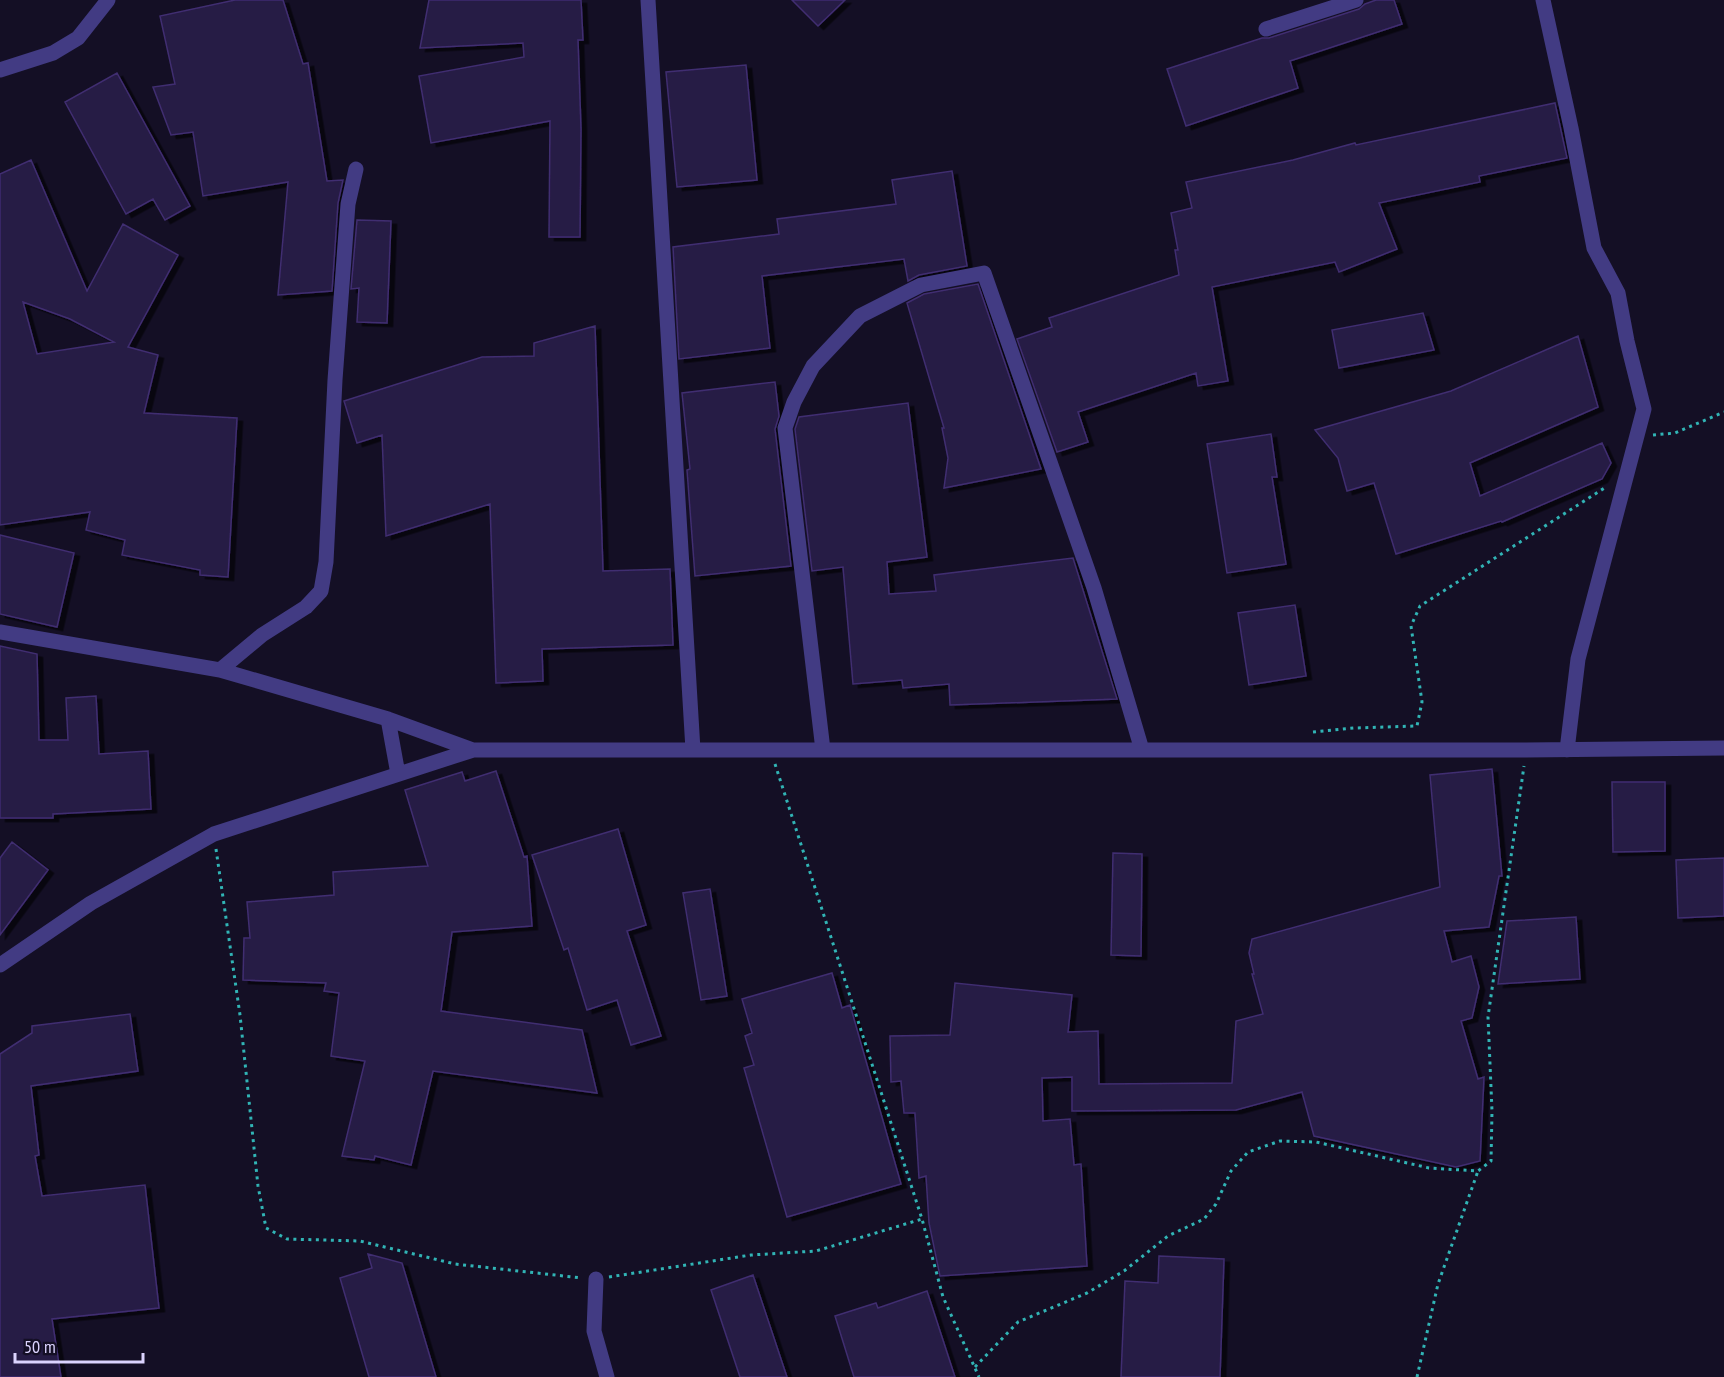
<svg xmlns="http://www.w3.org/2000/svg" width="1724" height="1377" font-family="'PT Sans Narrow',sans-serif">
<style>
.building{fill:#271b45;stroke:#402e71;stroke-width:1.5;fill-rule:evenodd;filter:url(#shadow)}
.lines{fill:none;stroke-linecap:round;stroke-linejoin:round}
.path{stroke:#31b4b5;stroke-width:3;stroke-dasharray:3 4.5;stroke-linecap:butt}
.minor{stroke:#423b83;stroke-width:15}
</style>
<defs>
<filter id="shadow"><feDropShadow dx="5.5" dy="3.5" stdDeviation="0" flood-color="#0009"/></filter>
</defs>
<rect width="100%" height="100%" fill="#140f25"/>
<!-- building -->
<path class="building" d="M235,0H283L303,64L308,63L327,181L343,180L338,203L332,291L278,295L288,182L203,196L193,132L171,135L153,87L175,84L160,16Z
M429,0H581L583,40H578L581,129L580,237H549L550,121L431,143L419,76L524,57L523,43L420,48Z
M792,0H845L818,26Z
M1376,0H1394L1402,24L1290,61L1298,88L1186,126L1167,69L1262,38H1269L1359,9L1365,4Z
M746,65L757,180L677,187L666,72Z
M117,73L190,206L165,220L153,199L126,214L65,102Z
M1555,103L1567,158L1479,176L1480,182L1379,203L1397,249L1339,272L1335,262L1212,287L1228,381L1198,386L1196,373L1078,412L1088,442L1057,452L1017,339L1052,327L1049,318L1179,275L1175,250H1178L1171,213L1192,208L1186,182L1293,160L1355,143L1356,145Z
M31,160L87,291L123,224L178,255L128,347L158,355L144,413L237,418L228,577L200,575V570L122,555L125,540L86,530L90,512L0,525V174ZM23,302L70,319L114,342L37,354Z
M952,171L967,266L919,275L908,281L904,259L762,276L770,348L679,359L673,247L779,234L777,219L896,204L892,180Z
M357,220L391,221L387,323L357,322L359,288L351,289Z
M978,284L1041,469L944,488L948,458L942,428H944L907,303L924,294Z
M1423,313L1434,350L1339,368L1332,330Z
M595,326L603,571L670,569L673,645L542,649L543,681L496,683L490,504L386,536L382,435L357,443L344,401L482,357L534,356V343Z
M1578,336L1598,407L1470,463L1480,496L1602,443L1611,463L1602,479L1502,522L1501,521L1396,554L1374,483L1347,491L1338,458L1315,430L1451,391Z
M775,382L779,416L775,429L791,566L695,576L687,470L690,469L682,393Z
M908,403L927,557L887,562L889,594L936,591L934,575L1073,558L1117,699L950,705L949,684L903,688L902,680L853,684L843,567L812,571L795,429L799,417Z
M1271,434L1277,477H1272L1286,564L1227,573L1207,444Z
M0,535L74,553L57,627L0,614Z
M1295,605L1306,676L1249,685L1238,613Z
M0,646L37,654L39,740H68L66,698L96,696L99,754L148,751L151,809L53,814V818H0Z
M1492,769L1502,876H1499L1489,927L1444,931L1452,962L1471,956L1479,987L1472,1018L1461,1021L1478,1079L1484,1077L1480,1161L1456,1167L1314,1136L1302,1092L1236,1110L1072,1111V1077L1042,1078L1043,1121L1070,1119L1074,1165L1081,1164L1087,1266L940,1276L929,1223L926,1176L919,1178L915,1113H904L901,1081L891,1082L890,1036L950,1035L955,983L1072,995L1068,1032L1098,1031L1099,1084L1232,1083L1236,1021L1263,1014L1252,974H1254L1249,953L1252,939L1440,887L1430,775Z
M496,771L524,857L527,856L532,926L452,932L441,1011L582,1030L597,1093L433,1071L411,1165L375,1156L374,1160L342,1156L365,1061L331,1056L339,993L324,991L326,983L243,980L244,938H250L247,902L334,895L333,872L428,866L405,790L462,772L465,781Z
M1612,782H1665V851L1613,852Z
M618,829L646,925L627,931L661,1036L631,1045L617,1000L587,1010L568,948L564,950L532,855Z
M12,842L48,870L0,935V858Z
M1113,853L1142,854L1141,956L1111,955Z
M1724,858V916L1678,918L1676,860Z
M710,889L727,996L701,1000L683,893Z
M1576,917L1580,979L1498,984L1507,921Z
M832,973L842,1008L850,1005L901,1184L787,1217L744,1068L754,1065L745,1036L752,1033L742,999Z
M130,1014L138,1071L31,1086L39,1155L35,1156L42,1196L145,1185L159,1308L52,1319L61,1377H0V1054L32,1033V1026Z
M368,1254L402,1263L436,1377H369L340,1278L372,1268Z
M1159,1256L1224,1259L1220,1377H1121L1125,1281L1158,1283Z
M753,1275L787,1377H740L711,1290Z
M927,1291L955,1377H854L835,1316L876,1303L878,1308Z"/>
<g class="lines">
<!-- path -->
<path class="path" d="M1653,435L1675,433L1724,412
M1313,732L1354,728L1417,726L1422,702L1411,626L1420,606L1606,487
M775,764L922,1219L943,1297L979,1377
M216,849L240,1015L258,1186L266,1228L287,1239L360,1241L455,1264L582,1278
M609,1277L751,1255L816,1251L922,1219
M975,1367L1018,1322L1087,1293L1124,1271L1168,1236L1204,1219L1216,1204L1231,1171L1248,1152L1280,1141L1316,1142L1429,1168L1478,1171L1491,1161L1492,1111L1488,1017L1524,766
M1417,1377L1438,1284L1478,1171"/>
<!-- minor -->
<path class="minor" d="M648,0C661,250 680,500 693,750
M1543,0L1571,128L1594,248L1618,293L1627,341L1644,409L1578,659L1567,750
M1266,29L1356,0
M0,70L53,53L78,38L108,0
M0,632L220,670L388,719L473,750
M220,670L262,635L306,607L321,591L326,562L335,380L348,204L356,169
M388,719L398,774
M823,750L785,428L794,402L813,366L860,316L921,285L984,273L1094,588L1142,750
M0,965L91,903L214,834L473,750H1526L1724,748
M596,1279L594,1331L607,1377"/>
</g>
<!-- scale -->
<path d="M15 1353v9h128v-9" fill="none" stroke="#dbd3fe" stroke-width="3"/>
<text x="24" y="1353" font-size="18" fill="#dbd3fe" stroke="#140f25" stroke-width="4.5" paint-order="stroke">50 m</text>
</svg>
